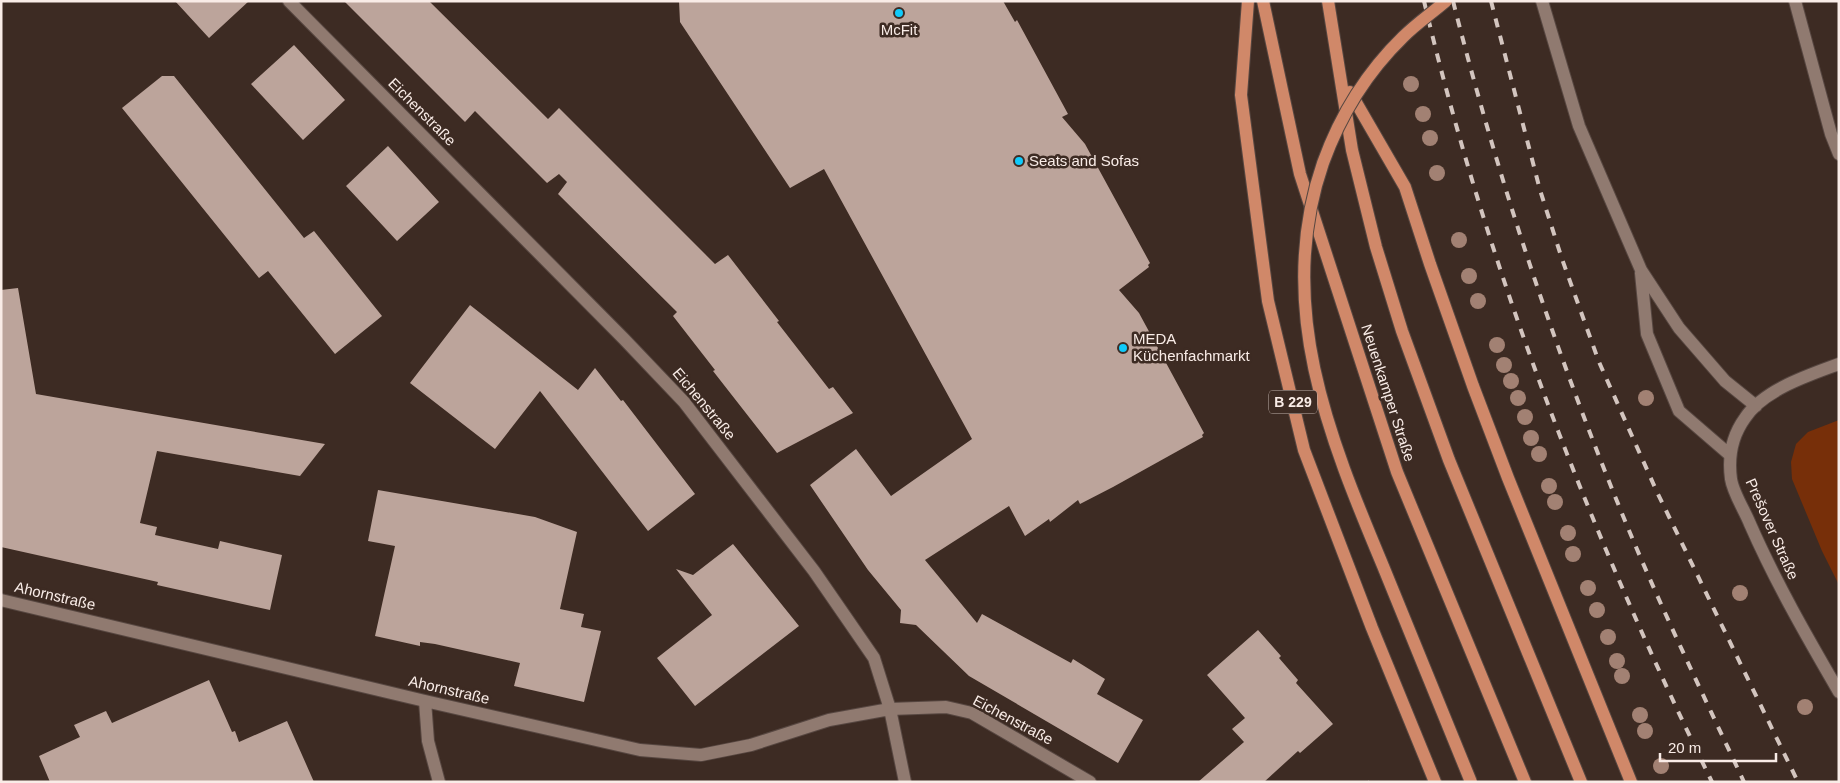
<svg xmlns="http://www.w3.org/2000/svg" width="1840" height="783" font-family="Arial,sans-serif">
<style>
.green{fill:#772f09}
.building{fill:#bca49b}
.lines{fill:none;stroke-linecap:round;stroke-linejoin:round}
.minor-casing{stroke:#574741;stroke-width:14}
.major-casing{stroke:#574741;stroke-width:14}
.path{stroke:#807069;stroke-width:3;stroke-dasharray:1 4;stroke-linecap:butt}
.minor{stroke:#907a70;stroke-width:12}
.major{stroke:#d08869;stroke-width:12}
.rail{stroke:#d3c5bf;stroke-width:4;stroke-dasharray:9 9;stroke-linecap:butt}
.major-bridge-casing{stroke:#574741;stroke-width:14;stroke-linecap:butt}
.major-bridge{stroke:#d08869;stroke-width:12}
.tree{fill:#a28173}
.poi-dot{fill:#10cafa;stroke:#3d2b23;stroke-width:2}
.labels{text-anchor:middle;stroke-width:5;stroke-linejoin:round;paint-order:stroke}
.shield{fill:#3d2b23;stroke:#c1b2ac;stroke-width:1}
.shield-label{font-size:14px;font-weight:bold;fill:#f9ece7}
.poi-label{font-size:15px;fill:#f9ece7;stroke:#3d2b23;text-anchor:start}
.street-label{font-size:15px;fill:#f9ece7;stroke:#3d2b23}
</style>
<rect width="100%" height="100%" fill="#3d2b23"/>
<!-- green -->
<path class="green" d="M1839,420V585L1822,551L1792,479L1791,462L1796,444L1808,432Z"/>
<!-- building -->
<path class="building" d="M175,1H249L209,38Z
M344,1H429L548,119L559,108L715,264L728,255L779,321L777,322L829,389L833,387L853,413L777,453L713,371L715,370L673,316L677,312L558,194L567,182L559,174L547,183L475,111L465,122Z
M679,1H1003L1015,22L1017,20L1068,114L1062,117L1085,144L1150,263L1148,265L1149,267L1119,290L1139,313L1204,433L1202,435L1203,437L1113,487L1080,504L1078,500L1050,522L1049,519L1025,536L1009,506L925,560L977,623L982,614L1071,663L1073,659L1105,679L1097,694L1143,720L1118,763L969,676L916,625L900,623L901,610L868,570L810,485L856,449L891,496L972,439L824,169L790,188L680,22Z
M294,45L345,100L303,140L251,84Z
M162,76H174L304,238L314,231L382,316L335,354L268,271L259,278L122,108Z
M388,146L439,202L397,241L346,186Z
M18,288L36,394L325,444L300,476L157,451L140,523L157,527L155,535L218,549L220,541L282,555L270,610L157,585L158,582L1,547V290Z
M470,305L578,390L595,368L621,401L623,400L695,494L648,531L540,391L495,449L410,383Z
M378,490L535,517L577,532L560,609L584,614L581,627L601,631L584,702L514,686L520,663L435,644L420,642V646L375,636L395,546L368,541Z
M733,544L799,626L695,706L657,658L712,615L676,569L693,575Z
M1258,630L1281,656L1279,658L1298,680L1296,683L1333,724L1300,753L1298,751L1264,782H1198L1244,742L1232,729L1245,718L1207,675Z
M209,680L232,732L235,731L239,742L287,721L314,782H50L39,756L80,737L74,725L106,711L112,723Z"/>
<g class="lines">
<defs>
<path id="minor" d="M289,1L624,339L684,402L814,571L874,658L890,709L905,782
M1542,1L1579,126L1641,270L1679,328L1725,381L1756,406
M1795,1L1831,134L1839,154
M1641,273L1647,334L1679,411L1730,455
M1839,364C1809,375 1763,390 1745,418C1732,436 1728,457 1731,479C1733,493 1745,511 1750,524C1776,583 1807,637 1839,692
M1,600L425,701L640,750L701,755L751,745L829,720L890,709L946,707L972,713L1090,782
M425,701L428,741L439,782"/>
<path id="major" d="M1248,1L1241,95L1268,301L1304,450L1372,628L1435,782
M1263,1L1300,174L1397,472L1525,782
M1328,1L1352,150L1376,247L1402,331L1449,460L1581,782
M1350,92L1405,187L1430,264L1473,386L1508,478L1631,782"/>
</defs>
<!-- minor casing -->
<use href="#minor" class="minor-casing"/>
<!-- major casing -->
<use href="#major" class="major-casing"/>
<!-- path -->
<path class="path" d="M1368,782H1371"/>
<!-- minor -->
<use href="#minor" class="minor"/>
<!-- major -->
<use href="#major" class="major"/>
<!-- rail -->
<path class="rail" d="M1424,1C1488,272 1590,533 1712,782
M1453,1C1497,175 1553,345 1621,511C1658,602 1702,692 1744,782
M1491,1L1540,190L1562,259L1599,362L1657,492L1798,782"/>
<defs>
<path id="major-bridge" d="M1446,1C1432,13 1416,24 1403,37C1367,72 1340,116 1323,163C1274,304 1329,437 1383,566C1412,638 1442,710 1471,782"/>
</defs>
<!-- major-bridge casing -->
<use href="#major-bridge" class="major-bridge-casing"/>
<!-- major-bridge -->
<use href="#major-bridge" class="major-bridge"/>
</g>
<!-- trees -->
<g class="tree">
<circle cx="1411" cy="84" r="8"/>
<circle cx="1423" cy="114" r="8"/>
<circle cx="1430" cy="138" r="8"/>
<circle cx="1437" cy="173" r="8"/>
<circle cx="1459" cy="240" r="8"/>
<circle cx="1469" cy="276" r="8"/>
<circle cx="1478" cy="301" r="8"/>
<circle cx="1497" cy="345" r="8"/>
<circle cx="1504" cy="365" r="8"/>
<circle cx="1511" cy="381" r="8"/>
<circle cx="1518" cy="398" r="8"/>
<circle cx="1646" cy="398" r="8"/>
<circle cx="1525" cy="417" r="8"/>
<circle cx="1531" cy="438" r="8"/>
<circle cx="1539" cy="454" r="8"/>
<circle cx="1549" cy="486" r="8"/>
<circle cx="1555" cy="502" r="8"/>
<circle cx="1568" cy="533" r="8"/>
<circle cx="1573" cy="554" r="8"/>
<circle cx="1588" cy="588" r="8"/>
<circle cx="1740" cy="593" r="8"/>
<circle cx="1597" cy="610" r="8"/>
<circle cx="1608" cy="637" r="8"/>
<circle cx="1617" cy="661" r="8"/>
<circle cx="1622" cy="676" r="8"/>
<circle cx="1805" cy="707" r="8"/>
<circle cx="1640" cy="715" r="8"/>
<circle cx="1645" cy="731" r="8"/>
<circle cx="1661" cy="766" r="8"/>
</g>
<!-- markers -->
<g class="poi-dot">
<circle cx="899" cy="13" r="5"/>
<circle cx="1019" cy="161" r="5"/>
<circle cx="1123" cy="348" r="5"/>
</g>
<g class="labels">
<!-- shield labels -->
<rect class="shield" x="1269" y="390.5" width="48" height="23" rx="4"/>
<g class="shield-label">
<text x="1293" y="407">B 229</text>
</g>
<!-- poi labels -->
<g class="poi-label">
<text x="899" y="35" text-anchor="middle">McFit</text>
<text x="1029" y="166">Seats and Sofas</text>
<text x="1133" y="344">MEDA<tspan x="1133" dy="17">Küchenfachmarkt</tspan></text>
</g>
<!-- street labels -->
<g class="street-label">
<text transform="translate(422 112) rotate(45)" y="5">Eichenstraße</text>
<text transform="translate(1388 393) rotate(72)" y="5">Neuenkamper Straße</text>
<text transform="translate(704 404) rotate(50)" y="5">Eichenstraße</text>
<text transform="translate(1772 529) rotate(66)" y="5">Prešover Straße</text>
<text transform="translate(55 596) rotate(13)" y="5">Ahornstraße</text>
<text transform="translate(449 690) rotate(13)" y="5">Ahornstraße</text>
<text transform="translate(1013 720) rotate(28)" y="5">Eichenstraße</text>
</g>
</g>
<!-- border -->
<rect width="1840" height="783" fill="none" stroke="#f9ece7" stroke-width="5"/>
<!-- scale -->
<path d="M1660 753v8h116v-8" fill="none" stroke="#f9ece7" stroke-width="2.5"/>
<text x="1668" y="753" font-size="15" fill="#f9ece7" stroke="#3d2b23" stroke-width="4" paint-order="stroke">20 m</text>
</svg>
